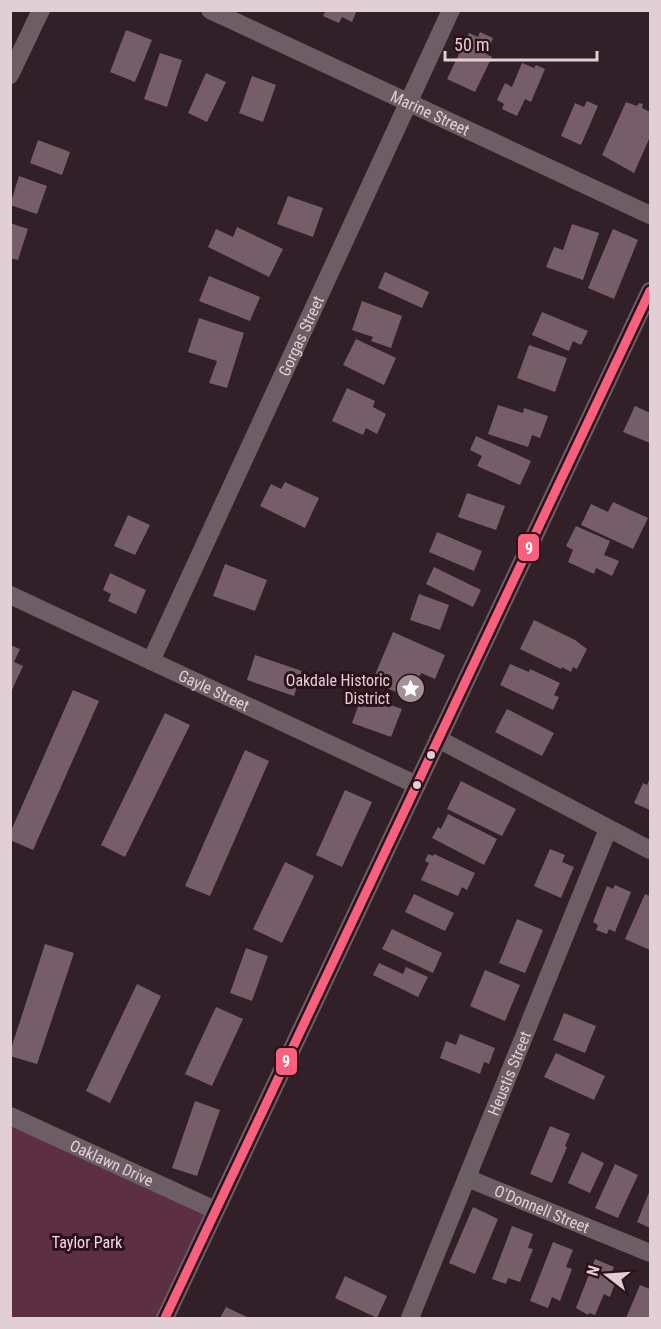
<svg xmlns="http://www.w3.org/2000/svg" width="661" height="1329" font-family="'Roboto Condensed',sans-serif">
<style>
.green{fill:#5c2f43}
.building{fill:#765e68}
.lines{fill:none;stroke-linecap:round;stroke-linejoin:round}
.street{stroke:#6c5e64;stroke-width:18}
.bus-1-casing{stroke:#2c111d;stroke-width:14}
.bus-1{stroke:#f8607d;stroke-width:9}
.bus-dot{fill:#e2ced5;stroke:#2c111d;stroke-width:2}
.labels{text-anchor:middle;stroke-width:6;stroke-linejoin:round;paint-order:stroke}
.street-label{font-size:16px;fill:#e2ced5;stroke:#2c111d}
.poi-label{font-size:16px;fill:#e2ced5;stroke:#2c111d;text-anchor:end}
.park-label{font-size:16px;fill:#f1d8e1;stroke:#2c111d}
.line-badge{stroke:#2c111d;stroke-width:2}
.badge-label{font-size:16px;text-anchor:middle;font-weight:bold;fill:#fff}
</style>
<rect width="100%" height="100%" fill="#312028"/>
<!-- green -->
<path class="green" d="M11,1123L206,1212L160,1318H11Z"/>
<!-- building -->
<path class="building" d="M326,10H357L352,22L342,17L339,23L323,16Z
M126,30L152,40L135,82L110,72Z
M480,32L493,38L486,54L492,57L475,92L447,79L469,33L478,37Z
M160,53L182,60L167,107L144,99Z
M522,63L534,68L536,65L545,69L531,102L525,99L517,116L502,109L504,104L497,100L505,83L512,87Z
M206,73L226,82L207,122L188,113Z
M252,76L276,85L263,122L239,113Z
M587,101L598,106L581,145L561,136L575,103L584,107Z
M626,102L637,106L639,103L643,104L642,108L650,112V137L634,173L602,155Z
M38,140L70,152L62,175L30,163Z
M19,176L47,186L37,214L10,205Z
M288,196L323,208L313,237L277,224Z
M10,223L28,229L18,260L10,258Z
M572,224L599,233L583,280L546,267L554,247L563,250Z
M237,227L283,249L269,277L208,247L216,229L233,237Z
M613,229L638,240L614,299L588,288Z
M385,272L429,292L422,308L378,288Z
M209,276L260,297L250,321L199,301Z
M362,301L402,316L391,348L371,341L373,337L352,330Z
M542,312L588,331L581,345L573,341L569,351L532,335Z
M199,318L244,333L227,388L209,383L217,361L188,352Z
M356,339L396,358L384,385L343,365Z
M529,345L567,358L555,392L517,378Z
M347,388L375,401L373,407L386,414L377,434L366,428L363,435L332,421Z
M498,405L523,413L524,408L548,416L540,438L532,435L528,447L488,434Z
M635,406L650,413V443L623,432Z
M476,436L531,461L520,485L477,466L482,456L470,450Z
M285,482L319,498L305,528L260,506L271,484L281,489Z
M467,493L505,506L496,530L458,517Z
M613,502L648,518L633,549L581,525L591,504L608,512Z
M128,515L150,525L135,555L114,546Z
M576,526L610,541L604,555L619,561L612,576L596,568L594,574L568,562L573,550L566,546Z
M437,532L482,551L474,571L429,552Z
M225,564L267,580L255,611L213,596Z
M434,567L481,590L473,607L426,584Z
M110,573L146,590L136,614L108,601L111,594L103,590Z
M419,594L449,605L440,630L410,620Z
M534,620L575,640L587,649L577,669L573,667L571,672L562,667L561,669L520,649Z
M393,632L445,655L435,679L421,673L415,687L406,683L401,694L372,682Z
M10,645L20,649L14,662L23,666L10,694Z
M255,655L302,671L294,696L247,680Z
M510,664L529,672L530,669L560,683L554,695L559,697L553,710L500,685Z
M73,690L99,701L33,850L10,840V833Z
M362,695L402,709L391,737L352,723Z
M507,709L554,733L542,756L495,732Z
M165,713L190,725L125,857L101,845Z
M245,750L269,761L210,896L185,886Z
M650,778V810L634,803L643,783L647,785Z
M461,781L516,809L502,836L447,809Z
M345,790L372,802L342,867L316,855Z
M448,814L497,839L484,865L432,838L438,827L441,829Z
M550,849L565,855L562,862L574,867L561,898L534,886Z
M428,854L433,856L434,854L475,873L467,890L462,887L458,896L421,880L429,863L425,861Z
M285,862L314,876L282,943L253,929Z
M615,885L631,892L615,932L609,929L607,934L596,930L598,925L593,922L607,886L613,889Z
M414,894L454,913L445,931L405,912Z
M645,894L650,896V950L625,939Z
M517,919L543,930L525,973L499,963Z
M392,929L442,953L433,973L382,949Z
M45,944L74,953L37,1064L10,1056V1052Z
M246,948L268,956L252,1001L230,993Z
M379,963L403,974L406,967L428,977L418,997L373,975Z
M485,970L520,985L505,1021L470,1006Z
M137,984L161,996L110,1103L86,1091Z
M216,1007L243,1019L212,1086L185,1074Z
M564,1013L596,1026L585,1053L553,1040Z
M460,1034L495,1048L489,1064L484,1062L480,1074L440,1058L446,1041L456,1045Z
M556,1053L605,1076L594,1100L544,1077Z
M195,1101L220,1110L197,1176L172,1168Z
M550,1126L570,1134L565,1146L567,1147L552,1183L530,1174Z
M582,1152L604,1163L590,1193L568,1183Z
M615,1164L638,1175L618,1218L595,1208Z
M650,1190V1228L637,1222Z
M473,1207L498,1219L475,1274L449,1263Z
M512,1226L533,1234L528,1248L533,1249L520,1282L508,1278L506,1284L492,1279Z
M553,1242L573,1250L566,1267L572,1269L560,1301L552,1297L548,1308L530,1301Z
M595,1259L614,1267L608,1281L615,1283L610,1297L604,1294L595,1315L589,1313L588,1315L576,1308Z
M345,1276L387,1296L377,1318L335,1298Z
M640,1285L650,1289V1318H626Z
M226,1307L249,1318H220Z"/>
<g class="lines">
<!-- street -->
<g class="street">
<path id="s1" d="M210,10L650,215"/>
<path d="M10,75L41,10"/>
<path id="s2" d="M10,595L417,785"/>
<path id="s3" d="M151,661L451,10"/>
<path d="M438,739L650,850"/>
<path id="s4" d="M10,1116L215,1210"/>
<path id="s5" d="M467,1178L650,1253"/>
<path d="M165,1318L650,291"/>
<path id="s6" d="M410,1318L608,829"/>
</g>
<defs>
<path id="bus-1" d="M165,1318L650,291"/>
</defs>
<!-- bus-1 casing -->
<use href="#bus-1" class="bus-1-casing"/>
<!-- bus-1 -->
<use href="#bus-1" class="bus-1"/>
</g>
<!-- icons -->
<defs>
<symbol id="sight-disc" viewBox="-11 -11 22 22"><circle r="9.5" fill="#a49198" stroke="#2c111d"/><path d="M0-6L1.8-2.2L6-1.7L2.9 1.2L3.7 5.4L0 3.3L-3.7 5.4L-2.9 1.2L-6-1.7L-1.8-2.2Z" fill="#fff"/></symbol>
</defs>
<g fill-rule="evenodd">
<use href="#sight-disc" x="394" y="672" width="33" height="33"/>
</g>
<!-- markers -->
<g class="bus-dot">
<circle cx="431" cy="755" r="5"/>
<circle cx="417" cy="785" r="5"/>
</g>
<g class="labels">
<!-- street labels -->
<g class="street-label">
<text dy="6" stroke="none"><textPath href="#s1" startOffset="243">Marine Street</textPath></text>
<text dy="6" stroke="none"><textPath href="#s3" startOffset="358">Gorgas Street</textPath></text>
<text dy="6" stroke="none"><textPath href="#s2" startOffset="225">Gayle Street</textPath></text>
<text dy="6" stroke="none"><textPath href="#s6" startOffset="264">Heustis Street</textPath></text>
<text dy="6" stroke="none"><textPath href="#s4" startOffset="112">Oaklawn Drive</textPath></text>
<text dy="6" stroke="none"><textPath href="#s5" startOffset="81">O'Donnell Street</textPath></text>
</g>
<!-- poi labels -->
<g class="poi-label">
<text x="390" y="686">Oakdale Historic<tspan x="390" dy="18">District</tspan></text>
</g>
<!-- park labels -->
<g class="park-label">
<text x="87" y="1248">Taylor Park</text>
</g>
</g>
<g class="line-badge">
<rect x="517" y="533" width="23" height="29" rx="6" fill="#f8607d"/>
<rect x="275" y="1047" width="23" height="29" rx="6" fill="#f8607d"/>
</g>
<g class="badge-label">
<text x="529" y="554">9</text>
<text x="286" y="1067">9</text>
</g>
<!-- border -->
<rect width="661" height="1329" fill="none" stroke="#e2ced5" stroke-width="24"/>
<!-- north arrow -->
<g transform="translate(607 1275) rotate(287)" stroke="#2c111d" stroke-width="4.5" paint-order="stroke">
<path d="M0-4.5L10 22L0 15L-10 22Z" fill="#e2ced5"/>
<text y="-9" font-size="16" font-weight="bold" text-anchor="middle" fill="#e2ced5">N</text>
</g>
<!-- scale -->
<path d="M445 51v9h152v-9" fill="none" stroke="#e2ced5" stroke-width="3"/>
<text x="454" y="51" font-size="18" fill="#e2ced5" stroke="#2c111d" stroke-width="4.5" paint-order="stroke">50 m</text>
</svg>
